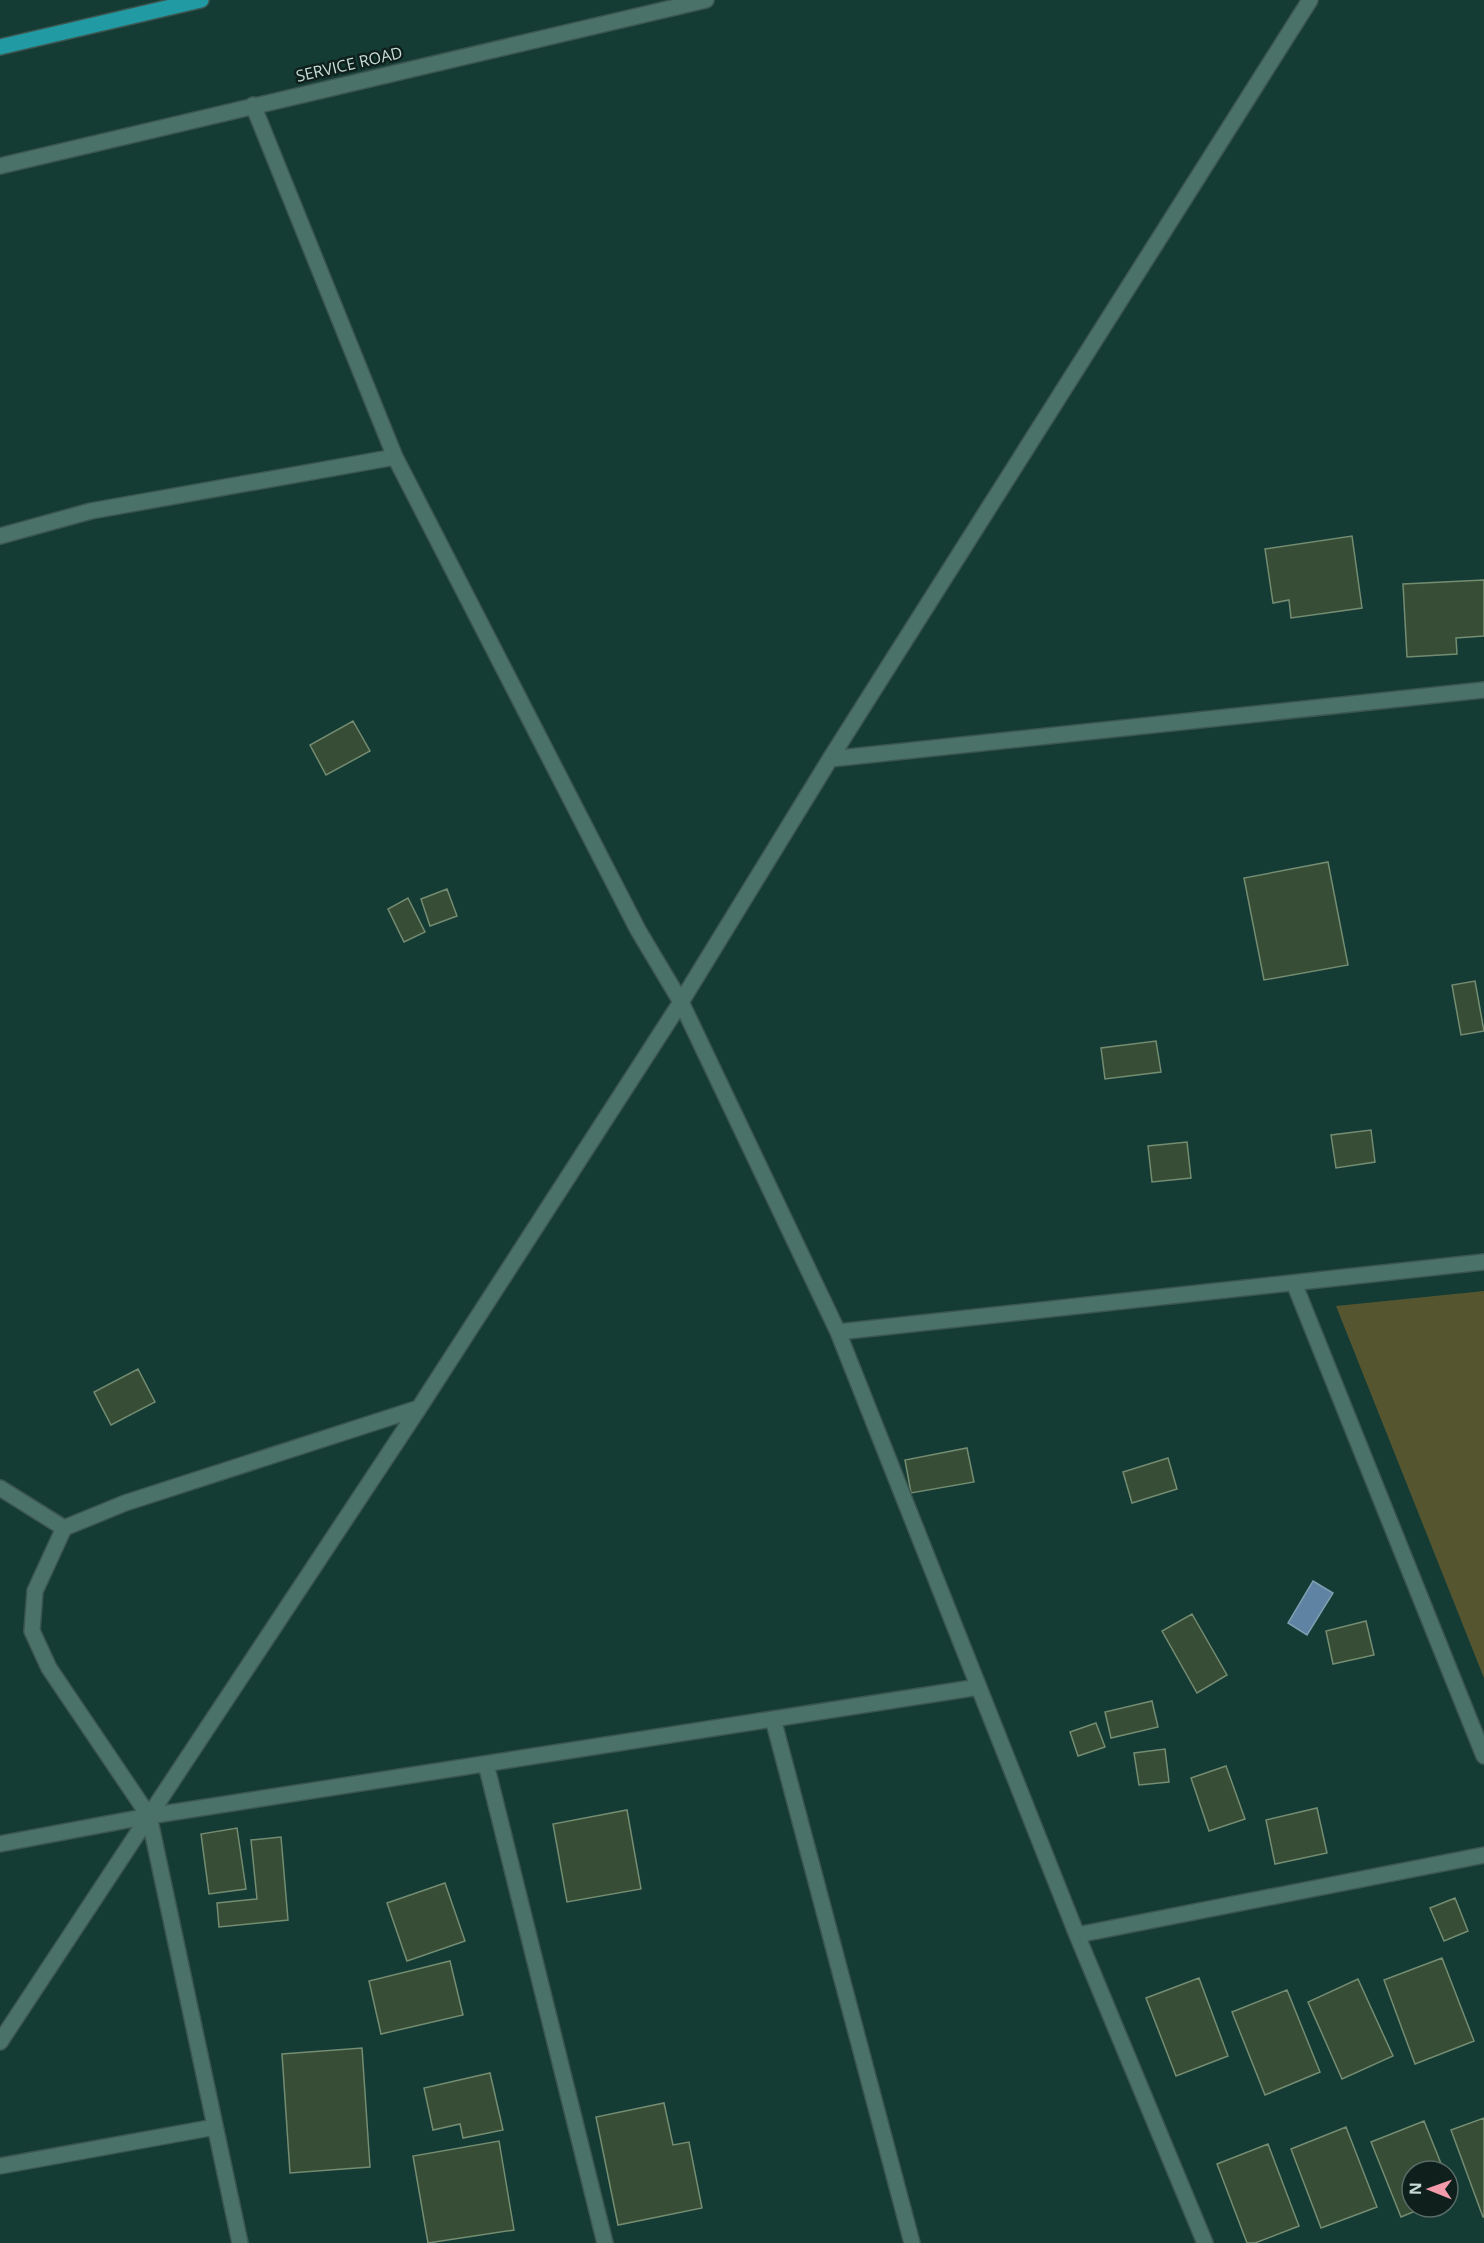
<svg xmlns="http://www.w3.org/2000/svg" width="1484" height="2243" font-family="'Open Sans',sans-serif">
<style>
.green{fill:#555530}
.water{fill:#5f84a3;stroke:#7e9eb2;stroke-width:1.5}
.building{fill:#384d36;stroke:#748c72;stroke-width:1.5}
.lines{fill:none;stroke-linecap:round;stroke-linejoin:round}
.minor-casing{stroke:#3b5650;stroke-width:18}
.major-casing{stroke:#3b5650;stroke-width:18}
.minor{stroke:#4b7268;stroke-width:15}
.major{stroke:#229aa3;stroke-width:15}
.labels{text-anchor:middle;stroke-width:5;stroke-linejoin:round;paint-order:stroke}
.street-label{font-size:16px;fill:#c7dcd6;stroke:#0f201c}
</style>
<rect width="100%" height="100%" fill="#153c34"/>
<!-- green -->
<path class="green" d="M1484,1291V1678L1336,1306Z"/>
<!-- water -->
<path class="water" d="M1313,1581L1333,1593L1307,1635L1288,1623Z"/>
<!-- building -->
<path class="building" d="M1352,536L1362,608L1291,618L1289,600L1273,603L1265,549Z
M1484,580V636L1456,638L1457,654L1407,657L1403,584Z
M353,721L370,751L326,775L310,745Z
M1328,862L1348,965L1264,980L1244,878Z
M447,889L457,916L430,926L421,899Z
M408,898L425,932L404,942L388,909Z
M1475,981L1484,1031L1461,1035L1452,985Z
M1156,1041L1161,1072L1105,1079L1101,1048Z
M1371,1130L1375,1162L1336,1168L1331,1135Z
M1187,1142L1191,1178L1152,1182L1148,1146Z
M138,1369L155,1402L111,1425L94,1392Z
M967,1448L974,1482L911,1493L905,1460Z
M1168,1458L1177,1489L1132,1503L1123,1472Z
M1192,1614L1227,1675L1197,1693L1162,1631Z
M1366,1621L1374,1655L1333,1664L1326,1631Z
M1152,1701L1158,1727L1111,1738L1105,1712Z
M1096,1723L1105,1747L1078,1756L1070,1732Z
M1165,1749L1169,1782L1139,1785L1134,1753Z
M1226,1766L1245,1819L1209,1831L1191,1778Z
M1317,1808L1327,1853L1275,1864L1266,1820Z
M627,1810L641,1889L567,1902L553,1824Z
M237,1828L246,1889L209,1894L201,1834Z
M281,1837L288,1920L219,1927L217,1903L257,1899L251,1840Z
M445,1883L465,1941L407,1961L387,1903Z
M1455,1898L1468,1931L1444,1941L1430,1908Z
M1442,1958L1474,2041L1415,2064L1384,1980Z
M450,1961L463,2015L381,2034L369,1981Z
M1199,1978L1228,2056L1176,2076L1146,1998Z
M1358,1979L1393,2056L1342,2079L1308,2002Z
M1287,1990L1320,2072L1265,2095L1232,2012Z
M362,2048L370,2167L290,2173L282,2054Z
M490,2073L503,2130L463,2138L460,2124L433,2130L424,2088Z
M664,2103L673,2145L689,2142L702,2208L618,2225L596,2117Z
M1484,2118V2217H1483L1451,2130Z
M1424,2121L1444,2171H1412V2207H1425L1401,2217L1371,2142Z
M1346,2127L1377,2207L1321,2228L1291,2149Z
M499,2141L514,2230L428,2243L413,2156Z
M1268,2144L1299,2226L1255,2243H1247L1217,2164Z"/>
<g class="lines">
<defs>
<path id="minor" d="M253,105L395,457L638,930L681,1002L838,1332L1077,1935L1205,2243
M0,166L706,0
M0,536L91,511L395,457
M830,759L1484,690
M1294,1283L1484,1756
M838,1332L1484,1262
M0,1488L64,1528L125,1503L419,1408
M64,1528L35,1591L32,1631L49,1668L149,1816L240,2243
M773,1719L912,2243
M486,1764L605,2243
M0,1844L149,1816L419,1408L681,1002L830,759L1310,0
M1077,1935L1484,1855
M0,2042L149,1816L979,1687
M0,2166L215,2127"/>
<path id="major" d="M0,47L201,0"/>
</defs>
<!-- minor casing -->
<use href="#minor" class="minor-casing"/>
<!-- major casing -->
<use href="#major" class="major-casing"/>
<!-- minor -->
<use href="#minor" class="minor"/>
<!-- major -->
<use href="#major" class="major"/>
</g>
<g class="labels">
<!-- street labels -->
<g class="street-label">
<text transform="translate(349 64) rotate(-13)" y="6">SERVICE ROAD</text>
</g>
</g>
<!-- north arrow -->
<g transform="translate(1430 2189) rotate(271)"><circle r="28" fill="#0f201c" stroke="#596b66" stroke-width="1.5"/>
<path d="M0-4.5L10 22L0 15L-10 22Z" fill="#f39aab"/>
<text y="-9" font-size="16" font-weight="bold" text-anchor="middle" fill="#c7dcd6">N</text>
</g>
</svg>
